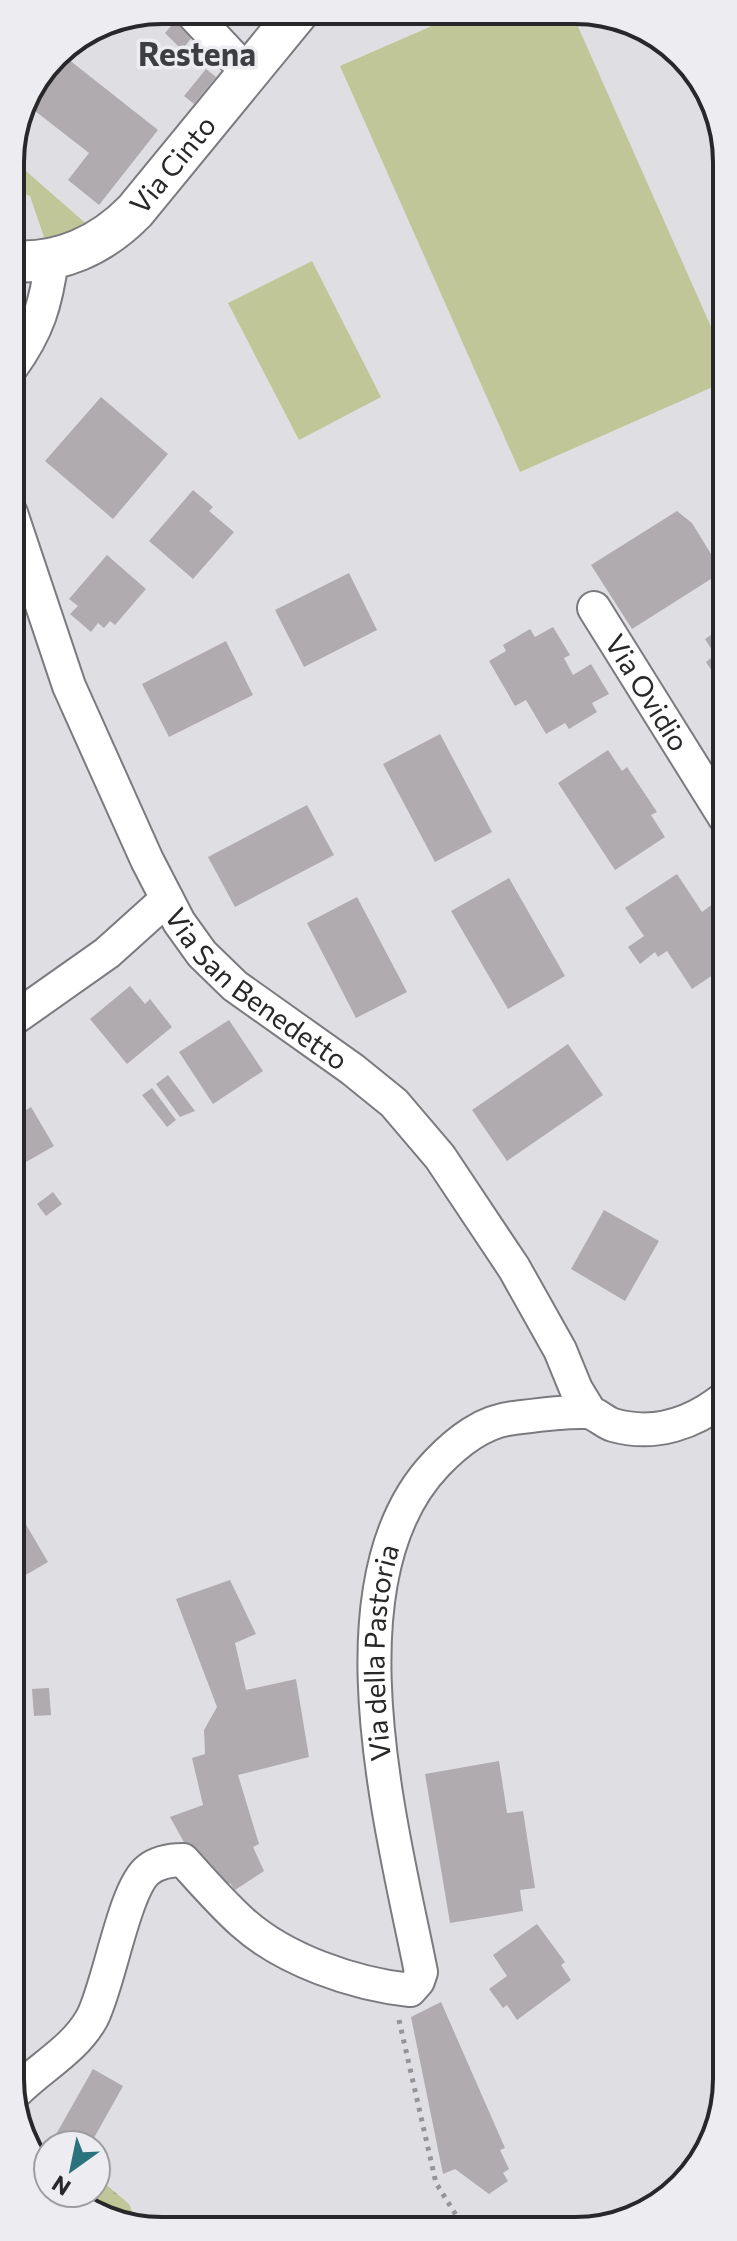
<svg xmlns="http://www.w3.org/2000/svg" width="737" height="2241" font-family="Commissioner,sans-serif">
<style>
.grass{fill:#c0c697}
.forest{fill:url(#forest-firs)}
.building{fill:#b0abae}
.lines{fill:none;stroke-linecap:round;stroke-linejoin:round}
.minor-casing{stroke:#7b7b7f;stroke-width:36}
.tertiary-casing{stroke:#7b7b7f;stroke-width:44}
.path{stroke:#959598;stroke-width:5;stroke-dasharray:4 6;stroke-linecap:butt}
.minor{stroke:#fff;stroke-width:32}
.tertiary{stroke:#fff;stroke-width:40}
.labels{text-anchor:middle;stroke-width:7;stroke-linejoin:round;paint-order:stroke}
.street-label{font-size:28px;fill:#28282a;stroke:#ececf1}
.quarter-label{font-size:32px;font-weight:bold;fill:#3d3e41;stroke:#ececf1}
.rim{fill:none;stroke:#28282a;stroke-width:4}
</style>
<defs>
<pattern id="forest-firs" width="22" height="20" patternUnits="userSpaceOnUse" patternTransform="scale(2)"><rect width="22" height="20" fill="#c0c697"/><path d="M5 1l3.5 6h-7zM16 11l3.5 6h-7z" fill="#a5aa82"/></pattern>
</defs>
<rect width="100%" height="100%" fill="#dfdfe3"/>
<!-- grass -->
<path class="grass" d="M464,12L572,13L724,356V382L520,472L340,66Z
M10,157L91,228L45,240L30,196L10,187Z
M312,261L381,397L299,440L228,303Z"/>
<!-- forest -->
<path class="forest" d="M96,2176L129,2204L139,2228H132L71,2196L72,2193H96Z"/>
<!-- building -->
<path class="building" d="M176,20L192,37L182,50L165,33Z
M68,59L158,130L99,205L68,180L89,153L30,107Z
M206,69L216,77L194,104L184,96Z
M101,397L168,454L113,519L45,461Z
M193,490L213,507L209,511L234,532L193,579L149,541Z
M677,511L692,523L722,572L632,629L591,565Z
M107,555L146,589L115,625L110,621L104,628L98,623L91,632L70,614L78,606L69,599Z
M349,573L377,630L304,667L275,610Z
M725,626V691L706,662L715,655L705,639Z
M553,627L570,655L564,658L573,675L591,664L609,694L592,703L597,712L569,729L565,723L546,734L526,700L515,706L489,661L506,651L503,645L530,629L535,637Z
M226,641L253,695L169,737L142,684Z
M440,734L492,832L435,862L383,764Z
M608,750L622,771L627,767L657,812L651,815L665,837L615,870L558,783Z
M307,805L334,855L235,907L208,857Z
M677,874L702,912L714,903L725,919V967L692,989L667,951L658,957L655,952L640,964L628,947L644,936L625,908Z
M509,878L565,976L508,1009L451,911Z
M357,897L407,992L356,1018L307,923Z
M130,986L145,1004L150,999L172,1027L127,1064L90,1019Z
M725,1013V1042L712,1021Z
M229,1020L263,1071L213,1104L179,1052Z
M568,1044L603,1095L507,1161L472,1110Z
M168,1075L195,1111L180,1117L156,1084Z
M152,1088L176,1120L167,1127L142,1095Z
M12,1100L20,1114L31,1107L54,1146L12,1170Z
M53,1192L62,1204L46,1216L37,1204Z
M604,1210L659,1241L625,1301L571,1269Z
M15,1506L48,1562L12,1583V1508Z
M230,1580L256,1634L235,1643L246,1690L296,1679L309,1757L238,1775L259,1844L253,1847L264,1871L235,1890L230,1883L222,1889L199,1869L170,1817L203,1805L192,1758L205,1754L204,1730L217,1707L176,1599Z
M49,1688L51,1715L34,1716L32,1689Z
M499,1761L507,1813L523,1811L535,1888L520,1890L523,1911L450,1923L425,1774Z
M537,1924L565,1962L561,1965L571,1980L517,2020L507,2005L503,2008L489,1989L507,1976L493,1955Z
M441,2002L505,2148L500,2150L509,2169L503,2173L508,2181L489,2194L455,2169L443,2174L411,2017Z
M93,2069L123,2086L90,2145H50Z
M28,2138L48,2149V2174Z"/>
<g class="lines">
<defs>
<g id="minor">
<path d="M189,10L248,73"/>
<path d="M11,368C38,331 46,304 52,259"/>
<path id="s1" d="M11,513L69,686L147,860L179,922L202,954L235,986L352,1069L394,1103L440,1157L514,1268L560,1350L576,1389L590,1412"/>
<path id="s2" d="M594,608L725,818"/>
<path d="M12,1020L107,953L167,899"/>
<path id="s3" d="M13,2095C37,2069 74,2051 92,2018C109,1986 124,1889 148,1870C158,1862 170,1860 183,1860C202,1881 221,1903 242,1922C284,1960 354,1984 410,1990L418,1981L421,1972C393,1831 324,1580 437,1463C458,1441 483,1421 514,1418C537,1415 564,1411 587,1412C596,1413 604,1422 613,1425C655,1437 694,1423 726,1397"/>
</g>
<g id="tertiary">
<path id="s4" d="M11,261C59,265 102,245 135,211L299,11"/>
</g>
</defs>
<!-- minor casing -->
<use href="#minor" class="minor-casing"/>
<!-- tertiary casing -->
<use href="#tertiary" class="tertiary-casing"/>
<!-- path -->
<path class="path" d="M399,2020L436,2183L464,2228"/>
<!-- minor -->
<use href="#minor" class="minor"/>
<!-- tertiary -->
<use href="#tertiary" class="tertiary"/>
</g>
<g class="labels">
<!-- street labels -->
<g class="street-label">
<text dy="10" stroke="none"><textPath href="#s4" startOffset="198">Via Cinto</textPath></text>
<text dy="10" stroke="none"><textPath href="#s2" startOffset="100">Via Ovidio</textPath></text>
<text dy="10" stroke="none"><textPath href="#s1" startOffset="546">Via San Benedetto</textPath></text>
<text dy="10" stroke="none"><textPath href="#s3" startOffset="922">Via della Pastoria</textPath></text>
</g>
<!-- quarter labels -->
<g class="quarter-label">
<text x="197" y="66">Restena</text>
</g>
</g>
<!-- crop -->
<path d="M0 0H737V2241H0ZM162 24H575A138 138 0 0 1 713 162V2079A138 138 0 0 1 575 2217H162A138 138 0 0 1 24 2079V162A138 138 0 0 1 162 24Z" fill="#ececf1" fill-rule="evenodd"/>
<path class="rim" d="M162 24H575A138 138 0 0 1 713 162V2079A138 138 0 0 1 575 2217H162A138 138 0 0 1 24 2079V162A138 138 0 0 1 162 24Z"/>
<!-- north arrow -->
<g transform="translate(72 2169) rotate(213)"><circle r="38" fill="#ececf1" stroke="#9e9ea1" stroke-width="2"/>
<path d="M0-6L14 30L0 20L-14 30Z" fill="#2a727d"/>
<text y="-12" font-size="22" font-weight="bold" text-anchor="middle" fill="#28282a">N</text>
</g>
</svg>
